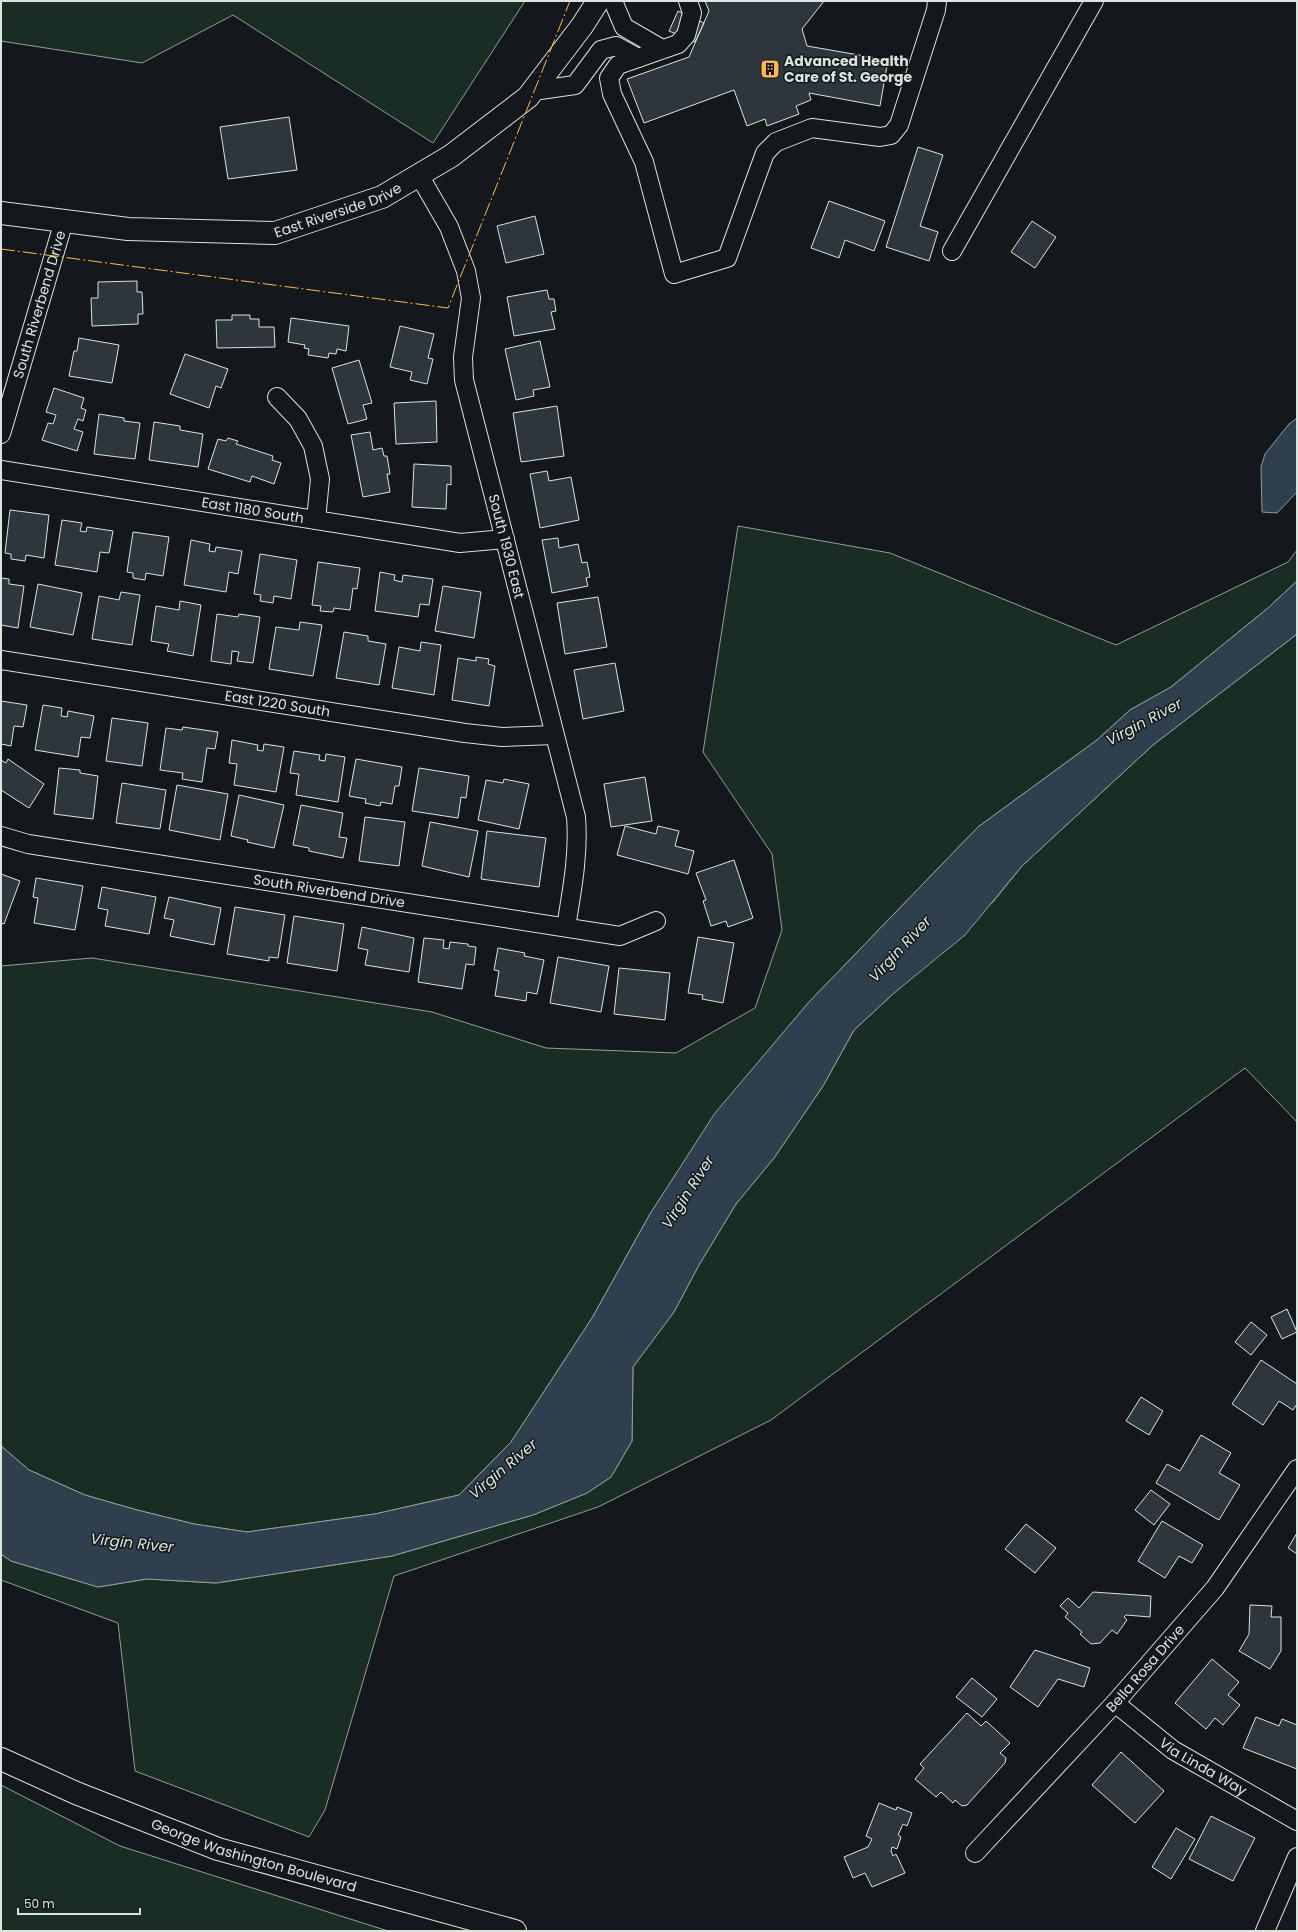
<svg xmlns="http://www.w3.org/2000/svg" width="1298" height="1932" font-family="Poppins,sans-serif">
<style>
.green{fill:#1a2d24;stroke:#939e99}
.water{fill:#2f3f4d;stroke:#939e99}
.building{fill:#2c363c;stroke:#d8e6dc}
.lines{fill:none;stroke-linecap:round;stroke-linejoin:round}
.minor-casing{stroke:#d8e6dc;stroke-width:20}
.major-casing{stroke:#d8e6dc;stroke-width:24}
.minor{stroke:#14181c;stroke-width:18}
.major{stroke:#14181c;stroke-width:22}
.power{stroke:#ffb74d;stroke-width:1;stroke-dasharray:14 3 2 3;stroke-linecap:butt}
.labels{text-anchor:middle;stroke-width:3;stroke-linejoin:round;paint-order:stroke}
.poi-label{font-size:14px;font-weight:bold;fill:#d8e6dc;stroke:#14181c;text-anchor:start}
.street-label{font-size:14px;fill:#d8e6dc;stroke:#14181c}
.water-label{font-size:15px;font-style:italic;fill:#d8e6dc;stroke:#14181c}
</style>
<rect width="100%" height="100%" fill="#14181c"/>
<!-- green -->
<path class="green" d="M1,1H525L433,143L233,15L142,63L1,41Z
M738,526L890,553L1116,645L1288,562L1297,550V581L1268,608L1171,687L1130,710L1097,740L978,827L809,1002L715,1114L650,1214L592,1318L511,1442L459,1495L375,1514L247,1532L194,1524L137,1510L85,1495L29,1470L1,1446V966L92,958L432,1012L546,1048L676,1053L755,1008L782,930L772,854L703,752Z
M1297,634V1122L1245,1068L771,1420L598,1507L394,1576L325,1810L309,1837L135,1771L118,1623L1,1580V1554L11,1561L98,1587L147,1579L216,1583L392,1556L533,1515L587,1493L611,1477L632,1441L633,1367L674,1312L699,1265L736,1204L774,1158L823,1086L854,1030L993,902L1022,866L1153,745Z
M1,1785L120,1846L388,1931H1Z"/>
<!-- water -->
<path class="water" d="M1297,418V492L1277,513L1262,512L1261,467L1265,454L1289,424Z
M1297,581V634L1153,745L1022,866L965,935L894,993L854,1030L823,1086L774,1158L736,1204L699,1265L674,1312L633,1367L632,1441L611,1477L587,1493L533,1515L392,1556L216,1583L147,1579L98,1587L11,1561L1,1554V1446L29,1470L85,1495L137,1510L194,1524L247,1532L375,1514L459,1495L511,1442L592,1318L650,1214L715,1113L809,1002L978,827L1097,740L1130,710L1171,687L1268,608Z"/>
<!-- building -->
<path class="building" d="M705,1H824L802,29L807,46L888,60L880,106L809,93L811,100L796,106L799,114L767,126L765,119L747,126L734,90L644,123L627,79L689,57L709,11Z
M678,11L704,23L695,42L669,31Z
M289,117L297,170L228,179L220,127Z
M918,147L943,155L920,226L938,232L929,261L886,247Z
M829,201L885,221L874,251L845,240L839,258L811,248Z
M535,216L544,254L506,263L497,226Z
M1032,221L1056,237L1035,268L1011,252Z
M137,281V292H142L143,314H138V324L92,326L91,298H98V282Z
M547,290L549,299H554L556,311L551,312L555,329L514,336L507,297Z
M232,315H250V319H259V327H274L275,347L217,348L216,320H232Z
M291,318L349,326L346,351L337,349L336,354L329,353L328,358L308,355L309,349L304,348L305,345L288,342Z
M400,326L434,334L428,358L433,359L427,384L410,380L412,372L390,367Z
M79,338L119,345L112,383L69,376L74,351H77Z
M540,341L550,387L533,390L534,396L516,400L505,349Z
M185,354L228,369L221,388L216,386L209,408L170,394Z
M359,360L372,403L363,405L367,419L348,424L332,368Z
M54,388L84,398L81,408L86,410L83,421L78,419L74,429L83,432L77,451L42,440L48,423L53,424L56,415L46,412Z
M436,401L437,442L396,444L394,403Z
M557,406L564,456L521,462L513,413Z
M99,414L124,418V421L140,423L135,459L94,454Z
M154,422L180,426V430L203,434L198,467L149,460Z
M370,432L373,450L382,448L384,456H387L390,474H387L390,492L363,497L351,435Z
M228,438L238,441L236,444L273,456L272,460L281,463L274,484L252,476L250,482L208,469L218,439L226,441Z
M414,464L451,466V485L447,484L446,509L412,507Z
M547,471L549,481L571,477L579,520L540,528L530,474Z
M10,510L49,515L44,558L26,555L25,561L11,559V554L5,553Z
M62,520L82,523L80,531L86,532L87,527L113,531L109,553L100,552L97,572L55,565Z
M133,532L169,537L163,576L146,573L145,580L133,578V573L127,572Z
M558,538L559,548L578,544L582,563L587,562L590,577L586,578L588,586L552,593L542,540Z
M191,540L210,544L209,551L215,552L216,547L242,551L238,574L229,572L226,592L184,585Z
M260,554L297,560L291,599L274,596L273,603L260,601L261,595L254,594Z
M318,562L360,568L357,589L353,588L350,610L334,608L333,612L320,611L321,606L312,605Z
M380,572L395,575L394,580L402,582L403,575L433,579L429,605L420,604L418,617L375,611Z
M1,578L9,579V584L24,586L18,628L1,625Z
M38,584L82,593L73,635L30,627Z
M443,586L481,592L474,638L435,631Z
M121,592L140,595L132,645L92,639L99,596L119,600Z
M598,597L607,647L565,654L557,603Z
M180,601L201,605L193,656L167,651L169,644L151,641L156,606L179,610Z
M217,614L238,617L239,614L260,617L253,663L237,661L239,652L232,651L231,664L211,661Z
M300,622L322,625L313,676L269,669L276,627L299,630Z
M344,632L368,636V641L386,644L379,685L336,678Z
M421,642L441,645L434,695L392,688L399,647L420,651Z
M476,657L489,659L488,664L495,666L489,706L452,700L458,658L476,661Z
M615,663L624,711L583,719L574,670Z
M1,701L27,705L23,727L14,726L11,746L1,744Z
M43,705L62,708L61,716L67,717L68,711L94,716L90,738L81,737L78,757L35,750Z
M112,718L148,723L142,766L106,761Z
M183,727L218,732L215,749L207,748L202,782L182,779L183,773L160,770L166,728L182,730Z
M232,740L258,745L257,750L263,751L264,744L284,747L276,792L234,785L237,764L229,763Z
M294,751L320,755L319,760L325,761L326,754L345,757L338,802L296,795L299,774L290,773Z
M8,759L44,784L29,808L1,790V760L6,763Z
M356,759L402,767L399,786H395L392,804L381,802L380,806L365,803L366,799L349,796Z
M59,768L80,770V773L98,776L93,819L54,814Z
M419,768L469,776L466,798L461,797L458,818L412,811Z
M645,777L652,821L611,827L604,784Z
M504,779L529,784L519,829L478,820L486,780L503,783Z
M122,783L166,790L160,829L116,823Z
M177,785L228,794L220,840L169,830Z
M239,795L284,805L274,848L247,842L248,840L231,836Z
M301,805L343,813L339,837L347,838L343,858L309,851V848L293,845Z
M365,817L405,822L399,866L359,861Z
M430,822L478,831L469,877L422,866Z
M625,826L656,834L658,826L679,831L675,846L694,851L688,874L617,855Z
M487,831L546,838L539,887L481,879Z
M734,860L753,918L728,927L726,921L711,926L703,901L706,900L696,873Z
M1,874L20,881L4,924L1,923Z
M36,878L83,886L75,930L34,923L38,898L33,897Z
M102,887L156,897L149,934L105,926L108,910L98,908Z
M169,897L221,908L214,945L170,936L174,920L164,918Z
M235,907L285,915L278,958L269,957V961L227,954Z
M294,916L344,924L337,971L287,963Z
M362,927L414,938L409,972L365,965L368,950L358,948Z
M698,937L734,943L723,1003L702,999L703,995L688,993Z
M424,938L444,940L443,948L449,949L450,942L468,944V946L476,947L474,965L466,964L462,989L418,982Z
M498,948L525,953L524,956L544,960L537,994L527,992L526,1001L495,996L499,971L494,970Z
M558,957L609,966L601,1012L550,1003Z
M619,968L670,973L665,1020L614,1014Z
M1287,1309L1297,1332L1282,1339L1271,1317Z
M1251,1322L1267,1335L1251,1355L1235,1342Z
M1261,1360L1297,1384V1404L1293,1410L1279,1401L1263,1425L1232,1404Z
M1141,1397L1163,1411L1149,1435L1126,1421Z
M1201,1435L1231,1453L1219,1473L1240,1485L1219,1520L1156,1483L1167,1464L1180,1471Z
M1151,1490L1170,1504L1154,1525L1135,1510Z
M1162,1521L1203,1545L1192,1563L1179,1556L1165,1578L1138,1561Z
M1026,1524L1056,1548L1035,1573L1005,1549Z
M1297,1533V1554L1288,1548Z
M1093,1592L1151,1596L1150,1617L1126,1615L1124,1617L1127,1620L1117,1634L1112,1630L1100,1643L1091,1644L1080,1634L1082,1632L1065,1617L1068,1613L1060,1606L1068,1598L1079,1608Z
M1250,1605L1272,1606L1271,1617H1281V1651L1270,1669L1239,1651L1249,1634Z
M1035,1650L1090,1668L1084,1687L1058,1679L1038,1707L1010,1687Z
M1212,1659L1239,1682L1228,1695L1240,1705L1223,1725L1215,1718L1206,1729L1175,1703Z
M972,1678L997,1699L982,1717L956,1697Z
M967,1713L981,1726L986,1721L1010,1743L1000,1753L1006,1758L1005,1763L967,1805L962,1806L955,1800L953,1803L941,1792L936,1797L915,1779L924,1768L920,1764Z
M1256,1717L1279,1726L1282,1719L1297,1725V1769L1243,1748Z
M1121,1752L1164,1791L1135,1823L1092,1785Z
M879,1803L896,1810L897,1807L912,1813L907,1826L903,1824L898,1835L901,1837L897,1849L892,1847L891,1851L893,1856L896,1854L905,1873L872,1887L865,1873L853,1878L844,1857L868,1847L872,1839L866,1836Z
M1211,1816L1255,1838L1233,1881L1189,1859Z
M1176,1828L1195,1839L1171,1879L1152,1867Z"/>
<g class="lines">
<defs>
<g id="minor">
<path d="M613,1L624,27L662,49"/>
<path d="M688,1L692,13L686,35L678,44L618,65L609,78L612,94L644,162L674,274L727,258L765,153L776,142L812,128L880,137L891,135L899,125L936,10L937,1"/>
<path d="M533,91L575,85L601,50L616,46L638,58"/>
<path id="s1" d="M419,175L449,227L466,271L471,298L463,357L464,380L576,817C579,854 572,890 566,927"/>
<path d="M952,251L1094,1"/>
<path d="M277,397L298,419L313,446L320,479L316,520"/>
<path id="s2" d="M1,434L64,221"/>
<path id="s3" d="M1,470L460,543L505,539"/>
<path id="s4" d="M1,660L465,733L502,737L554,735"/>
<path id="s5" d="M1,836L28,844L620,936L656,921"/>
<path id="s6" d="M1115,1703L1173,1750L1297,1821"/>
<path id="s7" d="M975,1853L1115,1703L1215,1588L1297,1469"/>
<path d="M1265,1931L1297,1857"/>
</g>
<g id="major">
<path id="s8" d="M1,213L128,229L275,233L382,197L451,156L528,97L582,26L598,1"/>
<path id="s9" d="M1,1759L76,1793L218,1849L515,1931"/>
</g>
</defs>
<!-- minor casing -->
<use href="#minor" class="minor-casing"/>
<!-- major casing -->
<use href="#major" class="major-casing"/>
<!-- minor -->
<use href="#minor" class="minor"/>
<!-- major -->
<use href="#major" class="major"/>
<!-- power -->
<path class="power" d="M1,249L448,308L570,1"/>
</g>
<!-- icons -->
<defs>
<symbol id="building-square" viewBox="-11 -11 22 22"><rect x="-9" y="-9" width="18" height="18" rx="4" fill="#ffb74d" stroke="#14181c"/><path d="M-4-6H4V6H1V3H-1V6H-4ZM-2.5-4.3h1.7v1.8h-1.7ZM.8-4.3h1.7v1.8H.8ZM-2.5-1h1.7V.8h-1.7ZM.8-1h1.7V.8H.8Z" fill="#111"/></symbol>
</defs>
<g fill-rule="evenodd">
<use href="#building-square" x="759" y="58" width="22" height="22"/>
</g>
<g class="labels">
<!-- poi labels -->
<g class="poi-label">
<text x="784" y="66">Advanced Health<tspan x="784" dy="16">Care of St. George</tspan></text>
</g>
<!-- street labels -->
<g class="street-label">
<text dy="5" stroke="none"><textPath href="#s8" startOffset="342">East Riverside Drive</textPath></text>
<text dy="5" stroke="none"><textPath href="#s2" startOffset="135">South Riverbend Drive</textPath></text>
<text dy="5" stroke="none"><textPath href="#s3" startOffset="255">East 1180 South</textPath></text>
<text dy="5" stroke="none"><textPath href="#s1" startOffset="389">South 1930 East</textPath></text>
<text dy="5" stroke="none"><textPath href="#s4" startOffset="280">East 1220 South</textPath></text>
<text dy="5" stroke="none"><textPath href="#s5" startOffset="333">South Riverbend Drive</textPath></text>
<text dy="5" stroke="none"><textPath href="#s7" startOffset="251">Bella Rosa Drive</textPath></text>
<text dy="5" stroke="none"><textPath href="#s6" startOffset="109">Via Linda Way</textPath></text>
<text dy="5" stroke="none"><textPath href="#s9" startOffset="271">George Washington Boulevard</textPath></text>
</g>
<!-- water labels -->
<g class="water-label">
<text transform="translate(1144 722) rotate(-28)" y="5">Virgin River</text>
<text transform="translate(900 949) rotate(-47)" y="5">Virgin River</text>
<text transform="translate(688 1192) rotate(-57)" y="5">Virgin River</text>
<text transform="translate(503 1469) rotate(-40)" y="5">Virgin River</text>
<text transform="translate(132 1543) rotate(6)" y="5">Virgin River</text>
</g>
</g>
<!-- border -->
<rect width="1298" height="1932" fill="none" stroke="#d8e6dc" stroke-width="4"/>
<!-- scale -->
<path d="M18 1908v6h122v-6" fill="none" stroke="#d8e6dc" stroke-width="2"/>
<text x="24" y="1908" font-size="12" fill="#d8e6dc" stroke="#14181c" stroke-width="3" paint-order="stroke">50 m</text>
</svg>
